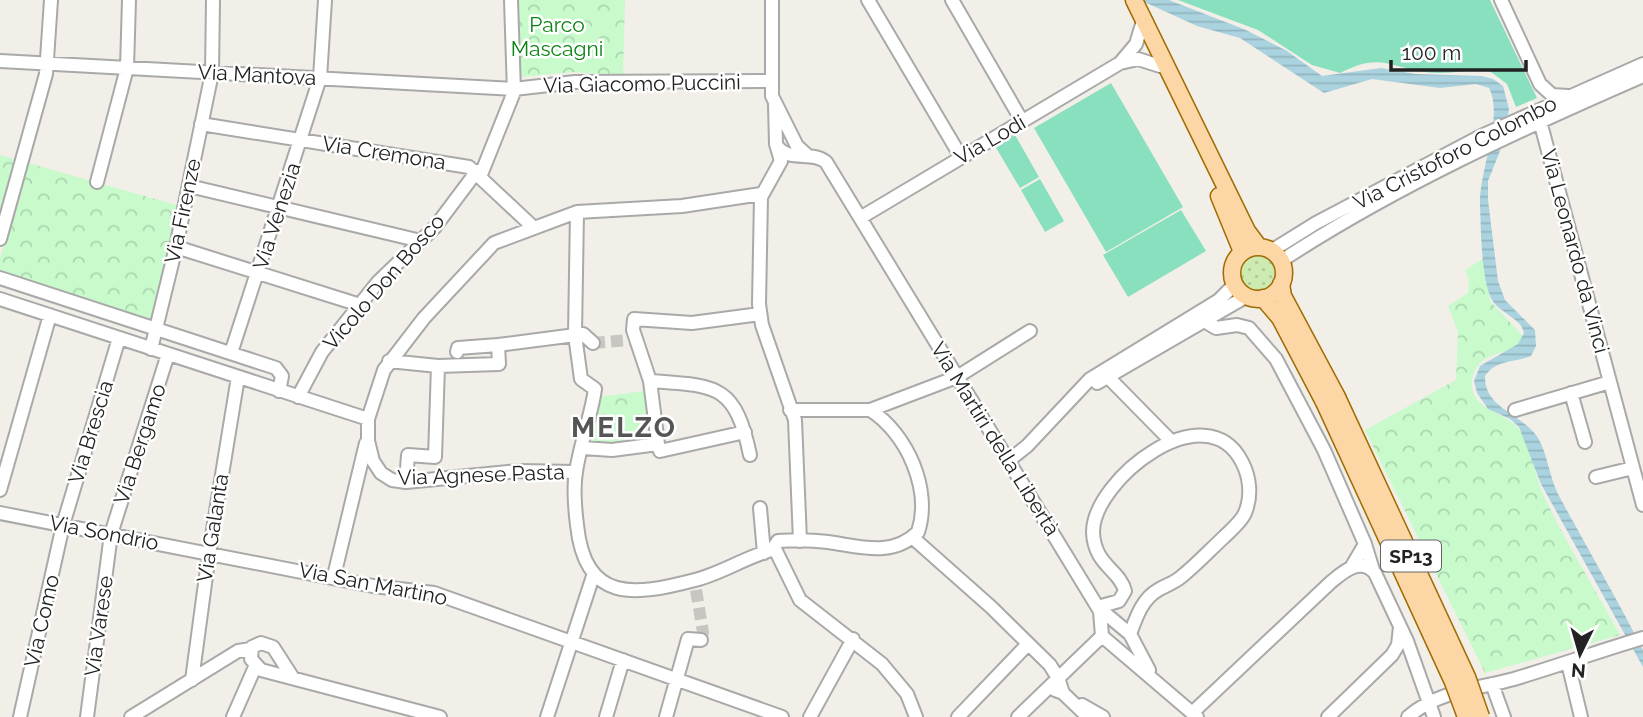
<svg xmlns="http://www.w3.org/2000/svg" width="1643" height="717" font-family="Raleway,sans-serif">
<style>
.grass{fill:url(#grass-dots)}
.park{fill:url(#park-crowns)}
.pitch{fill:#88e0be}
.water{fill:url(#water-rules)}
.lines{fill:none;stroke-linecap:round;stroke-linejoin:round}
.minor-tunnel{stroke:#c8c6c1;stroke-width:12;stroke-dasharray:12 6;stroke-linecap:butt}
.minor-casing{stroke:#a9a9a9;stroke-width:16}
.major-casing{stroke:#a06b00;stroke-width:19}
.minor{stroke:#fff;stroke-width:12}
.major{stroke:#fcd6a4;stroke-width:16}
.major-bridge-casing{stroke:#a06b00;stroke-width:19;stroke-linecap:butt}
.major-bridge{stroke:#fcd6a4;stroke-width:16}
.labels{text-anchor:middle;stroke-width:5;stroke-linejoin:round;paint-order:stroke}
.shield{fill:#fff;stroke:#646464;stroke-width:2}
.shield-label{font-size:19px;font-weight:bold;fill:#222}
.park-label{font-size:21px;fill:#0c8416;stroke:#fff}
.street-label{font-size:21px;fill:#222;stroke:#fff}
.district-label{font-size:28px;font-weight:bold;letter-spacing:2px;fill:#555;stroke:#fff}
</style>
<defs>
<pattern id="grass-dots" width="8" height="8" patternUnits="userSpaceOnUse" patternTransform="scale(1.75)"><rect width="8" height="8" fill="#cdebb0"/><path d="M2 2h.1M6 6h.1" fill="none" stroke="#b0c997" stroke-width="1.8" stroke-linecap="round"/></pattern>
<pattern id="park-crowns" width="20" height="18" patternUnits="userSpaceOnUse" patternTransform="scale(1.75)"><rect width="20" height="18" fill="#c8facc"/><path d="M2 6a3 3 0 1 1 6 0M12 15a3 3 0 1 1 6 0" fill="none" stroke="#acd6af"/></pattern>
<pattern id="water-rules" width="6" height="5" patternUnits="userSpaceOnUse" patternTransform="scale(1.75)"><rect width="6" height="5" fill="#aad3df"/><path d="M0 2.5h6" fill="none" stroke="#92b5bf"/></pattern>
</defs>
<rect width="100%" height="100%" fill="#f2efe9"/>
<!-- grass -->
<path class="grass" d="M1235 273a22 22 0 1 1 44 0a22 22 0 1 1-44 0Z"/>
<!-- park -->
<path class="park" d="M518,0H625L623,75L572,72L521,77Z
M0,155L180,206L153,319L0,274V258L7,234L0,232Z
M1484,258L1490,301L1524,337L1519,346C1498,355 1475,355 1472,382C1469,409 1506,413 1519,429C1532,446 1534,475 1543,494C1565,542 1595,588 1620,635L1485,673L1365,430L1456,380L1458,332L1448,306L1468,293L1469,280L1465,270Z
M651,390L657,437L591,446L598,397Z"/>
<!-- pitch -->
<path class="pitch" d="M1178,0H1490L1537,98L1516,107L1507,84L1487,69C1468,70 1444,75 1425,72C1386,66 1380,53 1340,73L1312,65L1258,30Z
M1111,83L1183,207L1106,252L1034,128Z
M1015,135L1039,177L1020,188L995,146Z
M1040,179L1064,221L1045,232L1021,190Z
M1181,210L1206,251L1128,297L1103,255Z"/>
<!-- water -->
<path class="water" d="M1140,0H1169L1246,30L1287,51L1322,76L1381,68L1415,74L1482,76L1493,79L1503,86L1509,109L1502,146L1488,181V200L1498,281L1505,300L1535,330L1536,346L1531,356C1513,363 1497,359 1485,376C1484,409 1522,413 1538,438C1548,455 1549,476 1558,494C1586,546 1616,597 1643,650V667L1541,484L1519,427L1510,419L1488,409L1477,393L1474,381L1480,366L1518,344L1524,333C1522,319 1500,313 1492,300C1481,280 1481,228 1480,204C1479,172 1504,116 1489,88L1476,84L1440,88L1372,79L1324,93L1240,38L1197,26Z"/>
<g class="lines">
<!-- minor-tunnel -->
<path class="minor-tunnel" d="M593,343L630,340
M696,590L703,632L701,640"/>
<defs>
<path id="minor" d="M772,0V96L797,146L808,156
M868,0L961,157
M952,0L1022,121
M1501,0L1540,84L1552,95L1568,96
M0,61L514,89L575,82L770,81
M1120,63L1136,44L1143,21
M775,105L776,144L781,161L761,197L759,304L762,325L795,420L800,541
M1540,121L1643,505
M201,124L469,167L533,227
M777,146C789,163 812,150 826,162L1100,611L1102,636L1018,717
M480,177L514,92L511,0
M97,182L127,68L129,0
M189,186L421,241
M577,212L575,335L581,379L595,389C591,417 580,444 576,472C573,489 575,509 577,525C585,603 634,596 695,580C723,573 747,556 775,549
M860,218L1120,63L1138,59L1160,66
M0,239L46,74L51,0
M176,247L360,305
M1271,251L1316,223L1481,136L1643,64
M1281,261C1394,187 1519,130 1643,76
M0,278L276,368L282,376L279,391
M0,299L368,419
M1206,322L1216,328L1237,325L1249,328L1276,359L1324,450L1365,544
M151,349L176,247L212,73L213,0
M457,352L458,348L498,345
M231,353L320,78L325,0
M389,361L438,366L499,364L498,345L583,334L593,343
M1105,374L1171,441
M650,381C716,386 735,383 750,455
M1097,383L1247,296
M1571,393L1585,442
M298,397L322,352L378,282L435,227L477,171
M790,410H870L957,377L1030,331
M870,410C907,433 932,490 918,532C892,558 859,546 828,542C812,540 794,540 778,541L774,547L800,600L882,664L907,694L916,717
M1515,410L1610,382
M658,444L650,381L633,330L634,319L692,323L760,314
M658,444L660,451L745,432
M583,448L612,450L658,444
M1008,461L1027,446L1090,379L1219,300L1235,284
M576,472L519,471L406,482L392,480L381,473L373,461L368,441V419L384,370L424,318L494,243L577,212L682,206L761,194
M1596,477L1633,468
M406,482L408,455L435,457L438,366
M0,490L50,315
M760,508L764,553
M0,513L373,586L434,593L782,717
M912,537L991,607L1050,665L1058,678L1063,693
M1352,566L1365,544L1373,570
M334,576L366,443
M1098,607L1119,601L1125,591C1120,570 1094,565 1093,532C1093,480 1206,391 1242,462C1250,477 1252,496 1245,513C1241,522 1231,530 1224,537C1210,550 1196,565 1181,577C1174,583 1166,585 1158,590C1142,599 1136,618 1130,634
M1100,609L1130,634L1149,670
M1102,636L1197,717
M1568,663L1581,717
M293,678L273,647L261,643L252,647L251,659L261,670L440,717
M192,680L209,554L238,377
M1492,684L1504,717
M1055,690L1063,693L1088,717
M1082,705L1103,717
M1192,713L1331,582C1343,572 1361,556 1375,573L1407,641L1434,717
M20,717L63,525L119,338
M87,717L111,534L168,354
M131,717L238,651L251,649
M233,717L255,667
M547,717L593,576
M606,717L623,660
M666,717L688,639L701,640
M810,717L853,639
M958,717L1028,644
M1328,717L1392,655L1398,645L1400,627
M1408,717C1437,691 1477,689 1514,679C1557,666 1600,651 1643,638"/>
<path id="major" d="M1134,0L1247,231L1259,247
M1219,196L1242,252
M1232 273a26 26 0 1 1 52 0a26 26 0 1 1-52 0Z
M1281,284L1283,296L1337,397
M1263,298L1280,318L1324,402"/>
</defs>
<!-- minor casing -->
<use href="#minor" class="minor-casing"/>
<!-- major casing -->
<use href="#major" class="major-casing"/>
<!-- minor -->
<use href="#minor" class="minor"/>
<!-- major -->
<use href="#major" class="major"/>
<defs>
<path id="major-bridge" d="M1337,397L1467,677L1481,717
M1324,402L1453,682L1466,717"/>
</defs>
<!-- major-bridge casing -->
<use href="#major-bridge" class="major-bridge-casing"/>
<!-- major-bridge -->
<use href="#major-bridge" class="major-bridge"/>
</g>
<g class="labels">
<!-- shield labels -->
<rect class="shield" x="1381" y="540.5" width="60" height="31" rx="5"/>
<g class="shield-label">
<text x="1411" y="563">SP13</text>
</g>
<!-- park labels -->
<g class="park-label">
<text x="557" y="32">Parco<tspan x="557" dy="24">Mascagni</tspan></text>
</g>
<!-- street labels -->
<g class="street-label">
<text transform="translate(257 75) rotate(3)" y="7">Via Mantova</text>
<text transform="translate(642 84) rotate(-1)" y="7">Via Giacomo Puccini</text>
<text transform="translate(990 140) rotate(-30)" y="7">Via Lodi</text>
<text transform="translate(384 153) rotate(9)" y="7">Via Cremona</text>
<text transform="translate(1455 153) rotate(-27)" y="7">Via Cristoforo Colombo</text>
<text transform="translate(183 211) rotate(-78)" y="7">Via Firenze</text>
<text transform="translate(277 216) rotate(-72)" y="7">Via Venezia</text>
<text transform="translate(1575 251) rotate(75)" y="7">Via Leonardo da Vinci</text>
<text transform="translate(384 282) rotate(-49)" y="7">Vicolo Don Bosco</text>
<text transform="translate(91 432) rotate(-73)" y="7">Via Brescia</text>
<text transform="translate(995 439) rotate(58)" y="7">Via Martiri della Libertà</text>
<text transform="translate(140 444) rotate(-72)" y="7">Via Bergamo</text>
<text transform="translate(481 475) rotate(-2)" y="7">Via Agnese Pasta</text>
<text transform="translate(213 528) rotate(-81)" y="7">Via Galanta</text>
<text transform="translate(104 533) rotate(11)" y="7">Via Sondrio</text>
<text transform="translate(373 584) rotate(11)" y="7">Via San Martino</text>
<text transform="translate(42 621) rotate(-77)" y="7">Via Como</text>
<text transform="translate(99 626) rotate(-82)" y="7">Via Varese</text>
</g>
<!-- district labels -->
<g class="district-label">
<text x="624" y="437">MELZO</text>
</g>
</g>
<!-- north arrow -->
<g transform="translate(1580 654) rotate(185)" stroke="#ffffff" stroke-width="5" paint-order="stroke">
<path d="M0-5L12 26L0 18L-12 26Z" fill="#222222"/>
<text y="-10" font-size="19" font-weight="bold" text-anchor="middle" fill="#222222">N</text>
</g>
<!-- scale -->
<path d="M1391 60v10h135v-10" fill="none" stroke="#222222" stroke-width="3.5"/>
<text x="1402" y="60" font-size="21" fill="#222222" stroke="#ffffff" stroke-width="5" paint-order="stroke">100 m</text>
</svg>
